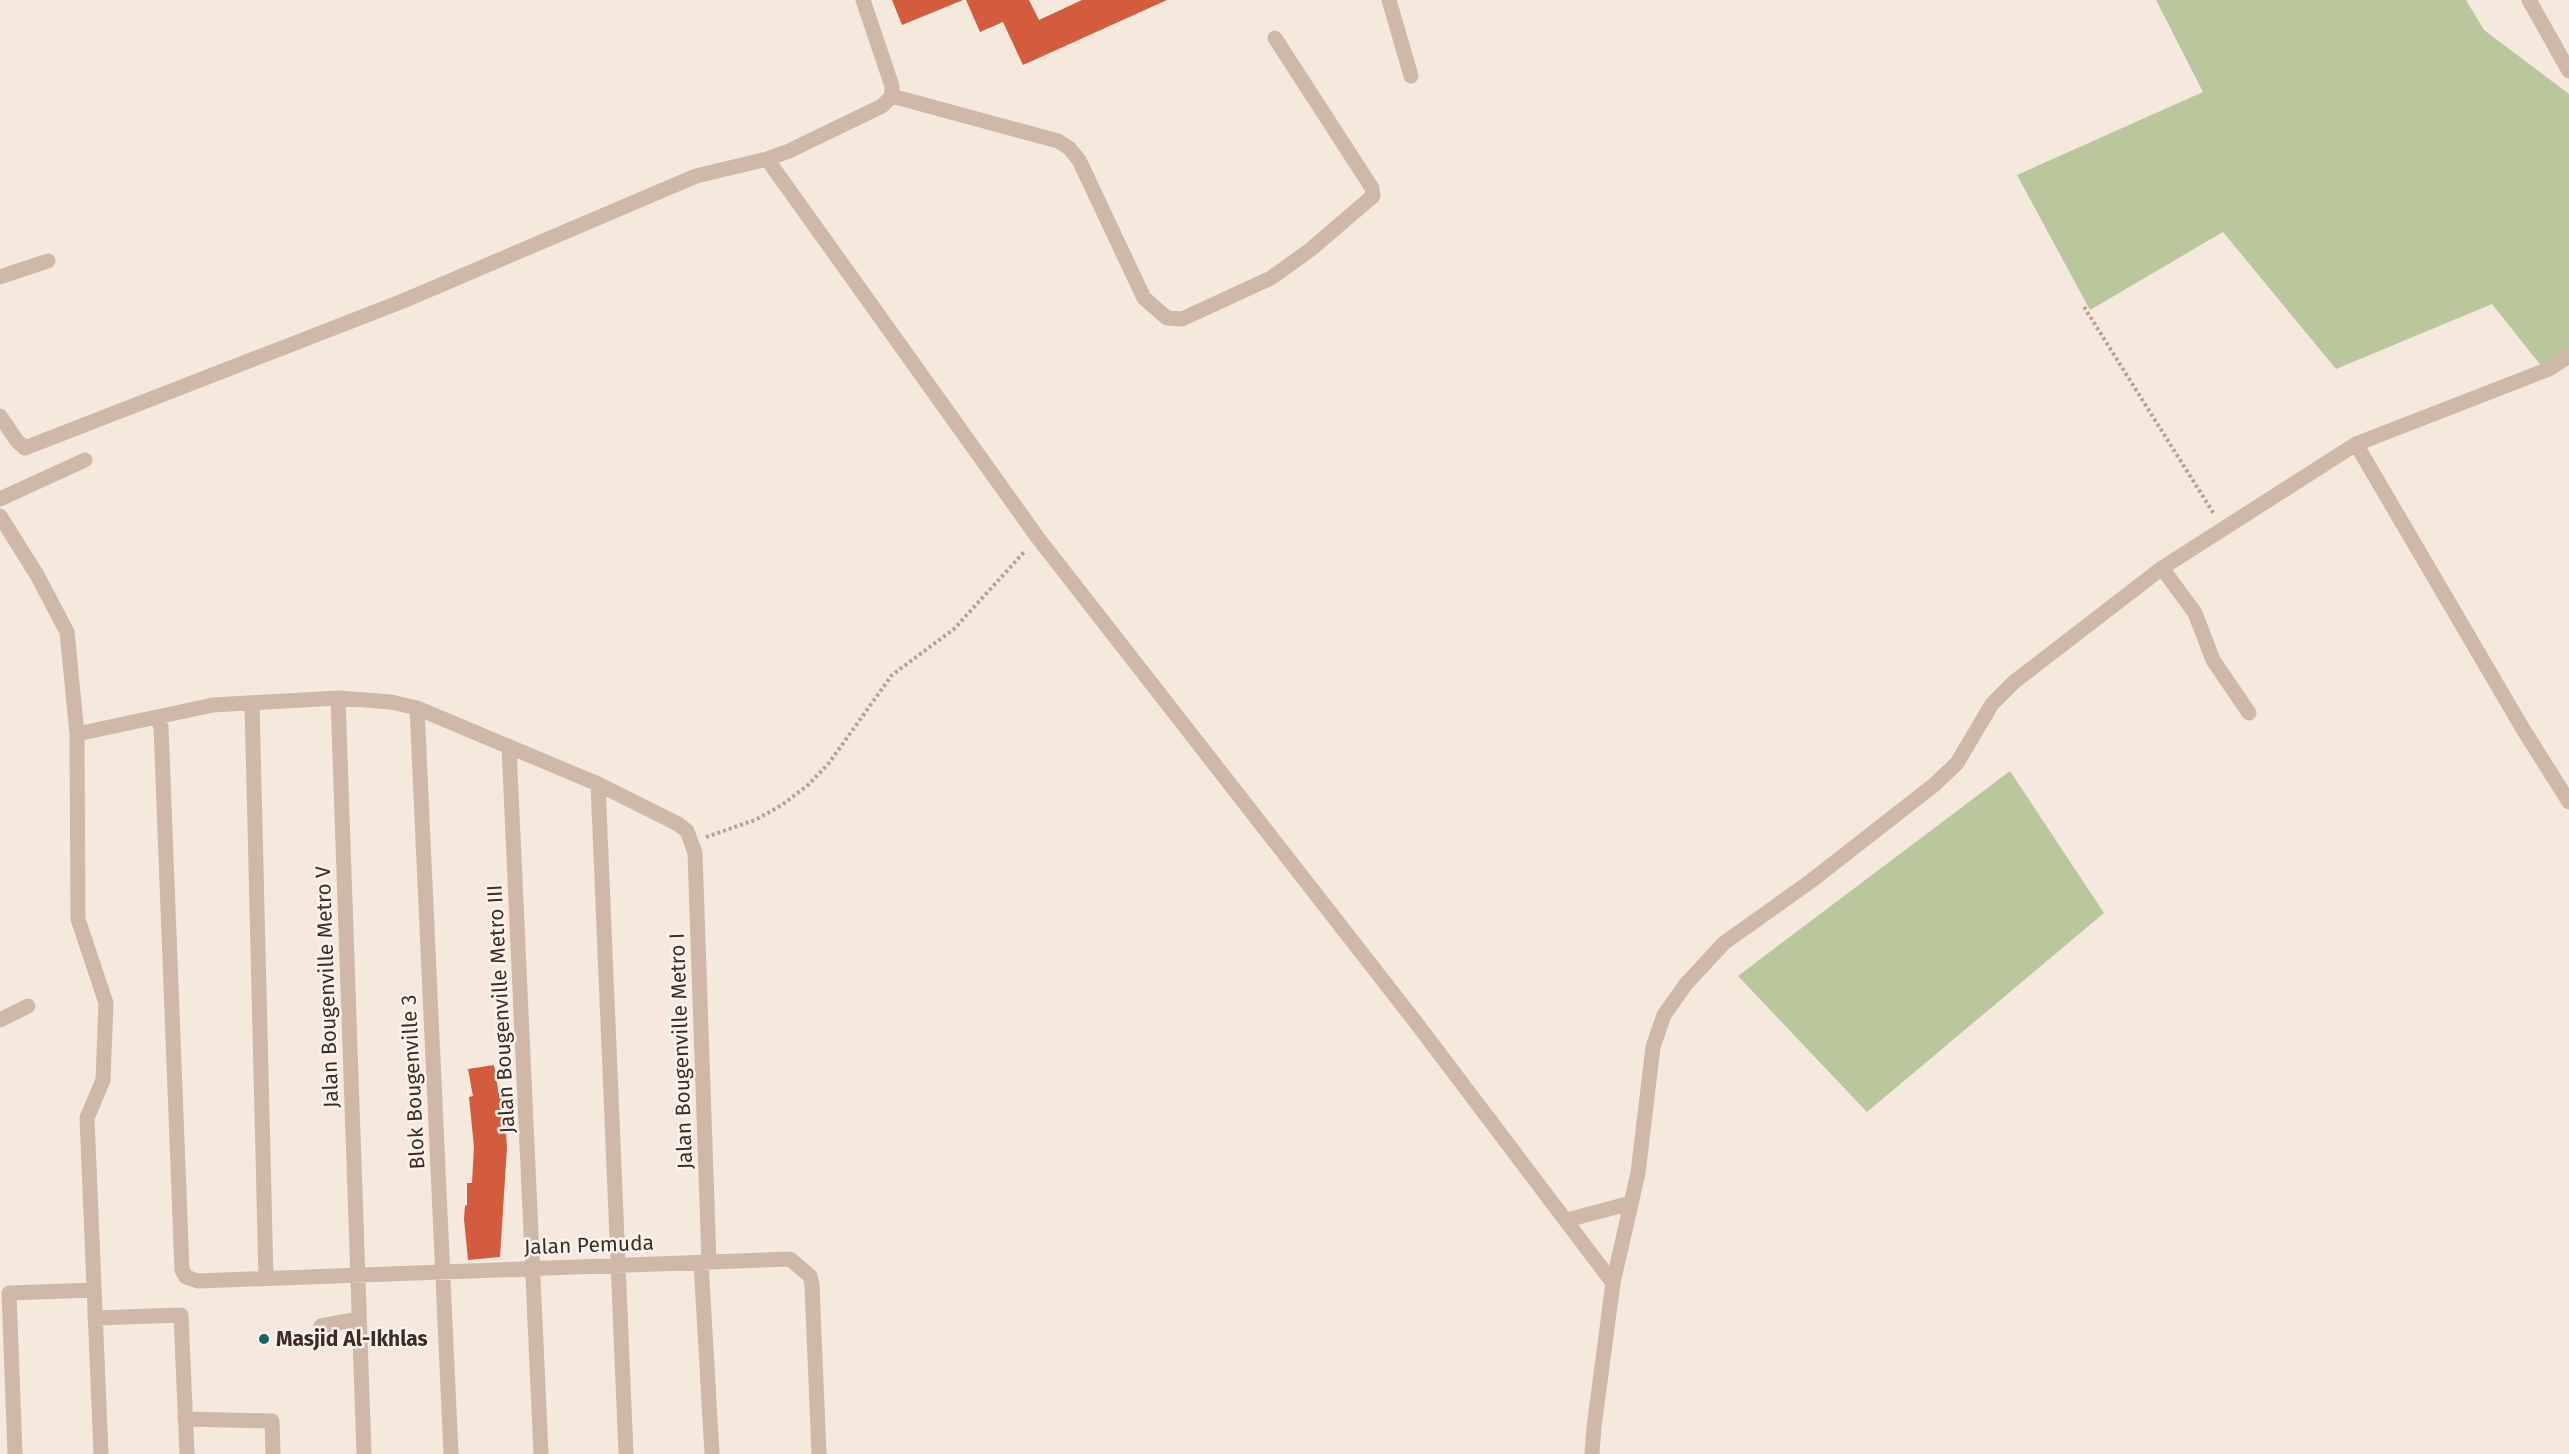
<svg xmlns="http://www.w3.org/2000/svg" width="2569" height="1454" font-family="'Fira Sans',sans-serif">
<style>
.green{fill:#bac69b}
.building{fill:#d35b3e}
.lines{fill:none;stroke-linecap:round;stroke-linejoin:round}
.path{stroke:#bba191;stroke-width:4;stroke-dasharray:3 3;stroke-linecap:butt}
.minor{stroke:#cfb8a7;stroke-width:15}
.poi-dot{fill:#196162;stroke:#fcf3eb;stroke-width:2}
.labels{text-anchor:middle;stroke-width:5;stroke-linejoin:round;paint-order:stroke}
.street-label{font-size:21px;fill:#3b2d29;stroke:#fcf3eb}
.poi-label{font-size:21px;font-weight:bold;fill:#3b2d29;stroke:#fcf3eb;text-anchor:start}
</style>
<rect width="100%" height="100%" fill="#f5e9dd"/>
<!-- green -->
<path class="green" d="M2156,0H2466L2484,30L2569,94V350L2542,367L2492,304L2336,369L2223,232L2090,310L2017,175L2203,92Z
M2010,771L2104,913L1867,1112L1738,976Z"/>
<!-- building -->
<path class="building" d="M892,0H963L902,25Z
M966,0H1029L1039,20L1082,0H1167L1023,65L1003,22L980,32Z
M494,1065L499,1095H503L507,1147L500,1257L468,1260L464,1219L465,1206L467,1205V1183H472L474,1147L469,1097L473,1096L468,1069Z"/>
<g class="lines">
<!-- path -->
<path class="path" d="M2084,307L2214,514
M706,837L755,820L782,805L808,785L829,763L892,675L954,629L1025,551"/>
<!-- minor -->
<path class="minor" d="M1389,0L1411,76
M2529,0L2569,71
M892,96L1058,141L1069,148L1079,160L1144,298L1167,318L1182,319L1271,278L1310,250L1373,196L1372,188L1275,38
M767,159L1038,538L1414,1020L1613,1283
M0,277L48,261
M0,416L17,441L25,448L403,301L696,176L767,159L789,151L882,106L892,96V86L863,0
M2356,444L2523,729L2569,802
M0,499L85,460
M0,516L37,575L67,632L77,734L78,919L106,1003L103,1080L87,1118L101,1454
M2162,568L2195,613L2213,660L2249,713
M338,698L364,1454
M252,703L266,1278
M417,708L451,1454
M157,717L161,727L182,1270L186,1277L198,1281L790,1259L810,1276L812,1285L819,1454
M77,734L213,705L338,698L391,702L417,708L598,784L678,824L687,831L695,853L709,1262
M509,747L541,1454
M598,784L626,1454
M0,1020L28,1006
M1567,1220L1631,1203
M701,1262L712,1454
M95,1318L181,1315L187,1454
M321,1326L359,1319
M185,1419L272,1421L273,1454
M15,1454L9,1293L94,1290
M1592,1454L1594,1427L1613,1283L1638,1173L1653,1047L1664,1015L1686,984L1724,943L1811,881L1934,785L1957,763L1992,704L2014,682L2162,568L2356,444L2549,369L2569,356"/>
</g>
<!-- markers -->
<circle class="poi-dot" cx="264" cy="1339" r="6"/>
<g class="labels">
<!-- street labels -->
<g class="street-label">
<text transform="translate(327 987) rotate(-92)" y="7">Jalan Bougenville Metro V</text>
<text transform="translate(501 1009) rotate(-93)" y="7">Jalan Bougenville Metro III</text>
<text transform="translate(681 1051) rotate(-92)" y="7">Jalan Bougenville Metro I</text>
<text transform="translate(413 1082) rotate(-93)" y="7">Blok Bougenville 3</text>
<text transform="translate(589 1245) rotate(-2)" y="7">Jalan Pemuda</text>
</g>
<!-- poi labels -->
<g class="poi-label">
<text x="276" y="1346">Masjid Al-Ikhlas</text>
</g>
</g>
</svg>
